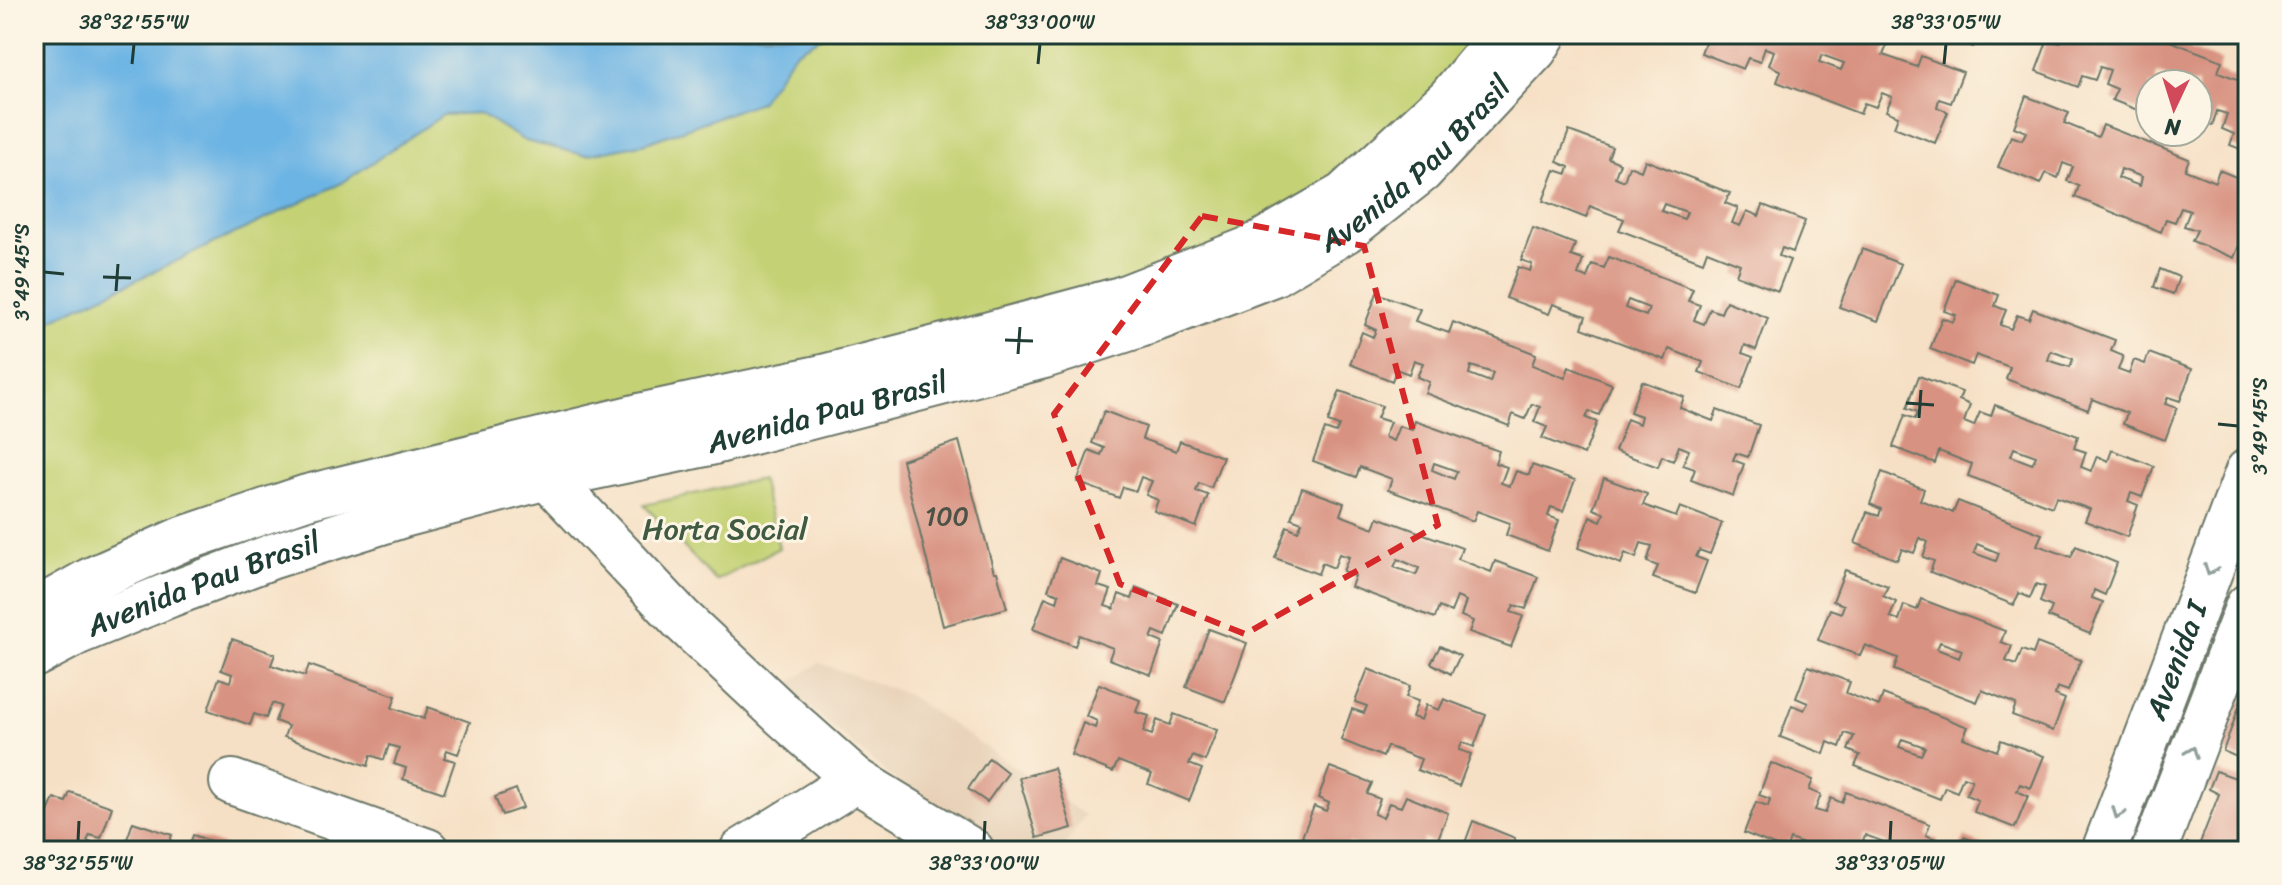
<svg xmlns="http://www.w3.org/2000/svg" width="2282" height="885" font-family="Sriracha,sans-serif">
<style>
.built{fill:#e7d0b6}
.green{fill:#c4d274;stroke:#728854;stroke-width:2}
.water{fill:#6cb4e4;stroke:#46788c;stroke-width:2}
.building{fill:#d89281;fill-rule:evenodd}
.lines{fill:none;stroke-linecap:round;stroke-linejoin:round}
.minor-casing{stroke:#6a7667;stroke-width:48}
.minor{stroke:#fff;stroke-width:44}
.oneway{stroke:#8f9e9a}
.marked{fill:none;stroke:#d62828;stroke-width:6;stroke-dasharray:16 10;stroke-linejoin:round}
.ticks{fill:none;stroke:#1f3d34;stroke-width:3}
.labels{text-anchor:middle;stroke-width:6;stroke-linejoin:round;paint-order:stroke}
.number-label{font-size:26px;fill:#4d5247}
.street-label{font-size:30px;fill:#1f3d34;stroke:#fcf5e5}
.park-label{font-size:30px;fill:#405b41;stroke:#fcf5e5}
.neatline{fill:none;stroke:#1f3d34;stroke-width:3}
.ticks-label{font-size:20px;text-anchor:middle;fill:#1f3d34}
</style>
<rect width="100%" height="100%" fill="#fcf5e5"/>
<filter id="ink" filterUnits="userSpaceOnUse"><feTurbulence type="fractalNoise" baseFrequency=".0125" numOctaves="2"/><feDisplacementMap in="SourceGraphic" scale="16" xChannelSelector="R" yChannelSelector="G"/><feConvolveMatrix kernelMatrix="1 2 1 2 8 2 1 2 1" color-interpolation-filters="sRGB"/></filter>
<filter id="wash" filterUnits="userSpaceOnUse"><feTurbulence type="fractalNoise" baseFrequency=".006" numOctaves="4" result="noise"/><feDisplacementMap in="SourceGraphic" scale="32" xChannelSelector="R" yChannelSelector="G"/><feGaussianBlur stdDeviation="1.8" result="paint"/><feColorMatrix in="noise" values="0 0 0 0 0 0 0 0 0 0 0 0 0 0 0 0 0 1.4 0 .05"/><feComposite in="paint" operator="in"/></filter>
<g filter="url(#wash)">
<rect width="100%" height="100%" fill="#f6e0c5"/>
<!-- built -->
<path class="built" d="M819,663L907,694L1085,815L1062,851H1004L910,793L784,686Z"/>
<!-- green -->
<path class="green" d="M828,34H1503L1252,248L307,497L34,612V328L342,183L443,115L479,113L525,141L585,155L646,143L759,102L796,51Z
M761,479L779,548L716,581L644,505Z"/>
<!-- water -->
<path class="water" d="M34,34H828L796,51L760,102L646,143L585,155L525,141L479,113L443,115L342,183L34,328Z"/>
<g id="blocks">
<!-- building -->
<path class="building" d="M1708,34H1864L1888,43L1883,55L1917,67L1921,56L1963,72L1951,103L1939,99L1937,107L1948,112L1935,143L1894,127L1898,116L1886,111L1892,97L1882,93L1876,107L1864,103L1860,114L1777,82L1781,71L1769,65L1774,51L1765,48L1760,62L1748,58L1743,69L1701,53ZM1822,55L1844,63L1841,70L1819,62Z
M1940,34H1978L1973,47Z
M2063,34H2120L2135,40L2137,34H2152L2222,61L2218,72L2248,83V152L2230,145L2234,134L2222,129L2227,114L2217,111L2212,126L2198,120V84H2178L2179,81L2158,73L2155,80L2165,84H2150V115L2112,100L2117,89L2105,84L2110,70L2100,67L2095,80L2082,76L2078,87L2036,71L2048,39L2060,43Z
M2026,96L2069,113L2064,123L2098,137L2103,125L2189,159L2185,170L2215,182L2219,170L2248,182V218L2238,214L2235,221L2247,226L2234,258L2192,241L2197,230L2184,226L2190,211L2181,208L2175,222L2166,219L2161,232L2075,197L2079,186L2067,181L2073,167L2063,163L2058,178L2046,173L2041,184L1998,167L2011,136L2022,140L2026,132L2014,127ZM2121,169L2142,177L2140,186L2118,178Z
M1569,131L1612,147L1608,158L1620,163L1615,177L1624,181L1629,166L1641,171L1645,160L1730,193L1725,203L1738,208L1732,223L1740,226L1747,211L1759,216L1763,205L1805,221L1793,252L1782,248L1779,256L1790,260L1778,291L1736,275L1740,264L1707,251L1703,262L1619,230L1624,219L1590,206L1586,218L1543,201L1555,170L1567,174L1569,167L1557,162ZM1664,204L1687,212L1684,219L1661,211Z
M1533,228L1575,244L1571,256L1583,260L1578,275L1587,278L1592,264L1604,268L1609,257L1693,289L1688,301L1700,305L1694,320L1704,324L1710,309L1721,313L1726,301L1768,318L1756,350L1745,345L1742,353L1753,357L1741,389L1699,372L1703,362L1669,349L1665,360L1582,328L1586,316L1553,304L1549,314L1506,298L1518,267L1530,271L1532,264L1521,260ZM1628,300L1649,308L1646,316L1625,308Z
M1862,249L1901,264L1878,321L1839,307Z
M2160,269L2179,277L2173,294L2154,287Z
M1956,279L1999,295L1995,306L2006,310L2000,325L2011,329L2017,315L2029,319L2033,309L2115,340L2111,351L2123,356L2118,370L2129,374L2134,360L2145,364L2149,353L2192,369L2180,401L2168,397L2165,404L2177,408L2165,440L2123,424L2127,413L2092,399L2088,410L2006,379L2010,367L1976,355L1972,365L1930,349L1942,318L1953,322L1956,315L1944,311ZM2051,351L2073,359L2070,367L2048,360Z
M1377,293L1420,309L1415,321L1449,333L1453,322L1536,354L1532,365L1565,378L1569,367L1612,384L1599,415L1589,411L1586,418L1597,422L1584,455L1542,438L1547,427L1534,422L1540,407L1532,404L1525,419L1513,414L1509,426L1425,393L1429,382L1417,377L1423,363L1414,360L1409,374L1396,369L1392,381L1350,364L1362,332L1373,337L1376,330L1365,325ZM1471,366L1493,373L1490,382L1469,374Z
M1919,376L1962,392L1959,400L1970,405L1964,422L1974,426L1980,412L1991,416L1995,405L2078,436L2074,448L2086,452L2081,467L2091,471L2097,456L2108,461L2112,450L2154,466L2142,497L2131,493L2128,501L2138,505L2127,537L2085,521L2090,509L2056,497L2052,507L1968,476L1972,464L1939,451L1935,463L1893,447L1905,415L1915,419L1918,412L1907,408ZM2014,448L2036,456L2032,464L2011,456Z
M1642,381L1684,397L1680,408L1713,421L1717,410L1759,425L1748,457L1736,453L1733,460L1744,464L1733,496L1691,480L1695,469L1683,465L1689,450L1679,446L1673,461L1662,456L1658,467L1615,451L1627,419L1639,424L1641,416L1630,412Z
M1340,391L1382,406L1377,418L1390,422L1384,437L1393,441L1399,426L1412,430L1415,421L1499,451L1495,463L1507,467L1501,483L1510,486L1516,471L1529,475L1532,465L1575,480L1563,511L1551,507L1548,516L1559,520L1548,551L1506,535L1510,523L1477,511L1473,521L1388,490L1392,479L1360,467L1356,477L1313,461L1325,429L1336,433L1339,426L1328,422ZM1434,463L1457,471L1454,479L1432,470Z
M1104,411L1146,427L1142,439L1176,451L1180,441L1223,457L1211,488L1199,483L1196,491L1208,495L1196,527L1154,511L1158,500L1146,495L1152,481L1141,477L1136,491L1123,487L1119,498L1077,482L1089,450L1101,455L1104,448L1092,443Z
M959,441L994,572H997L1007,608L943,626L902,460Z
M1882,472L1924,489L1920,500L1953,513L1958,501L2042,534L2037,545L2071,557L2076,546L2117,563L2105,595L2094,590L2092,598L2103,602L2090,634L2048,617L2052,607L2040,602L2045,587L2036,584L2030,598L2019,593L2014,605L1930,572L1934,561L1923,557L1928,542L1920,538L1914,553L1902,549L1897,560L1855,543L1867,512L1879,516L1881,509L1870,504ZM1977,544L1999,553L1996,561L1974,553Z
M1604,478L1647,494L1643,505L1676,517L1680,507L1722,523L1710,554L1699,550L1696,557L1707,561L1695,593L1653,578L1658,566L1647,562L1652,546L1641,543L1636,558L1625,553L1621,564L1578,548L1590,516L1601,521L1604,513L1593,509Z
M1302,488L1344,503L1340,515L1374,528L1378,517L1462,548L1458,559L1491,572L1495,561L1538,577L1526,609L1514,605L1511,612L1523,616L1511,647L1469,632L1473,621L1461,616L1466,601L1457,597L1451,612L1439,607L1435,618L1351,587L1355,576L1343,571L1349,557L1339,554L1334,568L1322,563L1318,574L1275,558L1287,526L1298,531L1302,522L1291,518ZM1398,559L1419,568L1416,575L1394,567Z
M1060,558L1102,574L1098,586L1111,590L1105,606L1114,609L1119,594L1132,599L1136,587L1178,604L1166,636L1154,631L1151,638L1163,643L1151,675L1109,659L1113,648L1079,635L1075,646L1033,629L1045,597L1057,602L1059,594L1048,590Z
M1845,570L1888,586L1883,596L1896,602L1890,617L1899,620L1904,605L1917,610L1921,599L2005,631L2001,642L2012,646L2006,661L2016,665L2022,650L2033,654L2037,643L2081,660L2068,691L2057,687L2055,695L2065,699L2053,731L2012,715L2016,704L1982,690L1977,702L1894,670L1898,658L1865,645L1860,656L1818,640L1830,609L1841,613L1844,605L1833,601ZM1940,642L1962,650L1959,658L1937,649Z
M1209,629L1247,643L1225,702L1186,687Z
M232,639L275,654L271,665L305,676L309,665L396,696L392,708L424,719L428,707L470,722L458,754L447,750L444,758L455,761L444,793L403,779L406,768L394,764L399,748L389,745L384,760L371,755L368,766L284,737L288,726L275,721L281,706L272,703L266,718L254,714L250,725L208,710L219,678L230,682L232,674L221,670Z
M1440,646L1460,656L1451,674L1431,663Z
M1808,666L1850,682L1846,693L1879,706L1883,694L1968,727L1963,738L1997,751L2001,740L2044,756L2031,788L2020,784L2017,791L2028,796L2015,828L1974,812L1978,800L1966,795L1972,780L1963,777L1957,792L1945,787L1940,799L1855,766L1860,755L1848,750L1854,736L1845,733L1840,747L1828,742L1824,754L1780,737L1792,705L1804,710L1808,703L1796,698ZM1902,739L1925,747L1921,755L1899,747Z
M1368,669L1410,686L1406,697L1418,701L1412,717L1421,720L1426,705L1439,710L1444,699L1486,715L1474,747L1462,742L1459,750L1471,754L1459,786L1417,770L1421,759L1387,746L1383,757L1341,740L1352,709L1364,713L1367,706L1355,702Z
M1099,684L1140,700L1136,712L1149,716L1143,732L1152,735L1157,720L1170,725L1174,714L1217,730L1205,761L1193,756L1189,764L1202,769L1189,801L1148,784L1152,774L1118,761L1113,772L1071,755L1083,723L1095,728L1097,721L1086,716Z
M2242,699L2248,701V762L2223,751Z
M989,758L1008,773L987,802L968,789Z
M1771,763L1813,780L1809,790L1821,795L1815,810L1825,813L1831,798L1842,803L1846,792L1930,824L1926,835L1938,840L1933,851H1884L1887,843L1865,835L1862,844L1882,851H1822L1790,839L1786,850L1744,833L1756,802L1768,806L1770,799L1759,795Z
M1330,767L1372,783L1367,794L1380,799L1374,814L1383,818L1389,803L1401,807L1406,796L1448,813L1436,844L1424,839L1421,846L1432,851H1370L1349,843L1346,851H1337L1302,837L1314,806L1326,811L1329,803L1318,798Z
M1054,768L1072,828L1037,838L1019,778Z
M2216,771L2241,780L2243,773L2248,775V851H2184L2187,843L2198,848L2219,794L2209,789Z
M516,789L523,808L502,815L495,797Z
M34,791L45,795L39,809L48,812L54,798L66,802L70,792L112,807L101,838L90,835L87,841L99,846L97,851H46L34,847Z
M1473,821L1515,838L1510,851H1462Z
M133,822L172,835L167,851H123Z
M193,835L239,851H187Z
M1964,837L1999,851H1945L1948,844L1960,848Z"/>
</g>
</g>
<g filter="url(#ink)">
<use href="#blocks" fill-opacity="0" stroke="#6a7667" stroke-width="2"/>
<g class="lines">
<defs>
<g id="minor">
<path d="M547,477L681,619L783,715L856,780L972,851"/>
<path d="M34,612L91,580L180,540L307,497L639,416L823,377L956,343L1121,299L1252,248L1344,195L1449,99L1503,34"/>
<path id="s1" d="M34,655L78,632L169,595L273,556L403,515L547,477L710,443L1044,356L1140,325L1273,274L1345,231L1421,171L1535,49L1544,34"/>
<path d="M232,782L427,851"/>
<path d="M742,851L856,780"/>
<path id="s2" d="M2104,851L2248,471"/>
<path d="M2154,851L2248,606"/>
</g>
</defs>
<!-- minor casing -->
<use href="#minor" class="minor-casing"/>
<!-- minor -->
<use href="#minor" class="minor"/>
</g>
<!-- one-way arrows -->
<defs><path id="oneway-chevron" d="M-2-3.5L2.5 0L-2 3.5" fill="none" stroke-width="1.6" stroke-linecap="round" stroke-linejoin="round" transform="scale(2)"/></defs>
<g class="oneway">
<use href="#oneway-chevron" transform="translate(2210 570) rotate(111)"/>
<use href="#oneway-chevron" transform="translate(2192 752) rotate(-69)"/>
<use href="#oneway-chevron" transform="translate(2118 813) rotate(111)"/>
</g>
</g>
<!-- marked area -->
<path class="marked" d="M1202,216L1364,246L1438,525L1245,634L1120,584L1054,414Z"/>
<!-- ticks -->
<path class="ticks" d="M132,64L134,44M1038,64L1040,44M1944,64L1946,44M44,272L64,274M103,277L131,278M116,291L118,264M1005,340L1033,341M1018,354L1020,327M1906,403L1934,405M1919,418L1921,390M2218,424L2238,426M78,841L79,821M984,841L985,821M1890,841L1891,821"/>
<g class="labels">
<!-- number labels -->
<g class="number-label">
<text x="947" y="525">100</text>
</g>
<!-- street labels -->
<g class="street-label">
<text dy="10" stroke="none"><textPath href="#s1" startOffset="1480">Avenida Pau Brasil</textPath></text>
<text dy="10" stroke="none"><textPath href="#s1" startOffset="832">Avenida Pau Brasil</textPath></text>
<text dy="10" stroke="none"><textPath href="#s1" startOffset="184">Avenida Pau Brasil</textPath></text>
<text dy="10" stroke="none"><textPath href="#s2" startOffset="204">Avenida I</textPath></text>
</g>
<!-- park labels -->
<g class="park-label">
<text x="725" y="539">Horta Social</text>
</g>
</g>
<!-- margin -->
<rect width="2282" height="885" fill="none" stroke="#fcf5e5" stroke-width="88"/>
<!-- north arrow -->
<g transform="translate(2174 108) rotate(184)"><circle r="38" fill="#fcf5e5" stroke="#a4ab9e" stroke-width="2"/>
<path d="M0-6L14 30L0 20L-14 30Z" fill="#d1495b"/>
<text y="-12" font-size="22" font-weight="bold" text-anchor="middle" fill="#1f3d34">N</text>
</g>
<rect x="44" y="44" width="2194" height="797" class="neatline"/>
<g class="ticks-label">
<text x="134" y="29">38°32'55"W</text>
<text x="1040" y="29">38°33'00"W</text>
<text x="1946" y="29">38°33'05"W</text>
<text transform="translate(22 272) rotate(-90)" y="7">3°49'45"S</text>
<text transform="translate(2260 426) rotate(-90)" y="7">3°49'45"S</text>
<text x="78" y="870">38°32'55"W</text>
<text x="984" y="870">38°33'00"W</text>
<text x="1890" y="870">38°33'05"W</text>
</g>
</svg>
